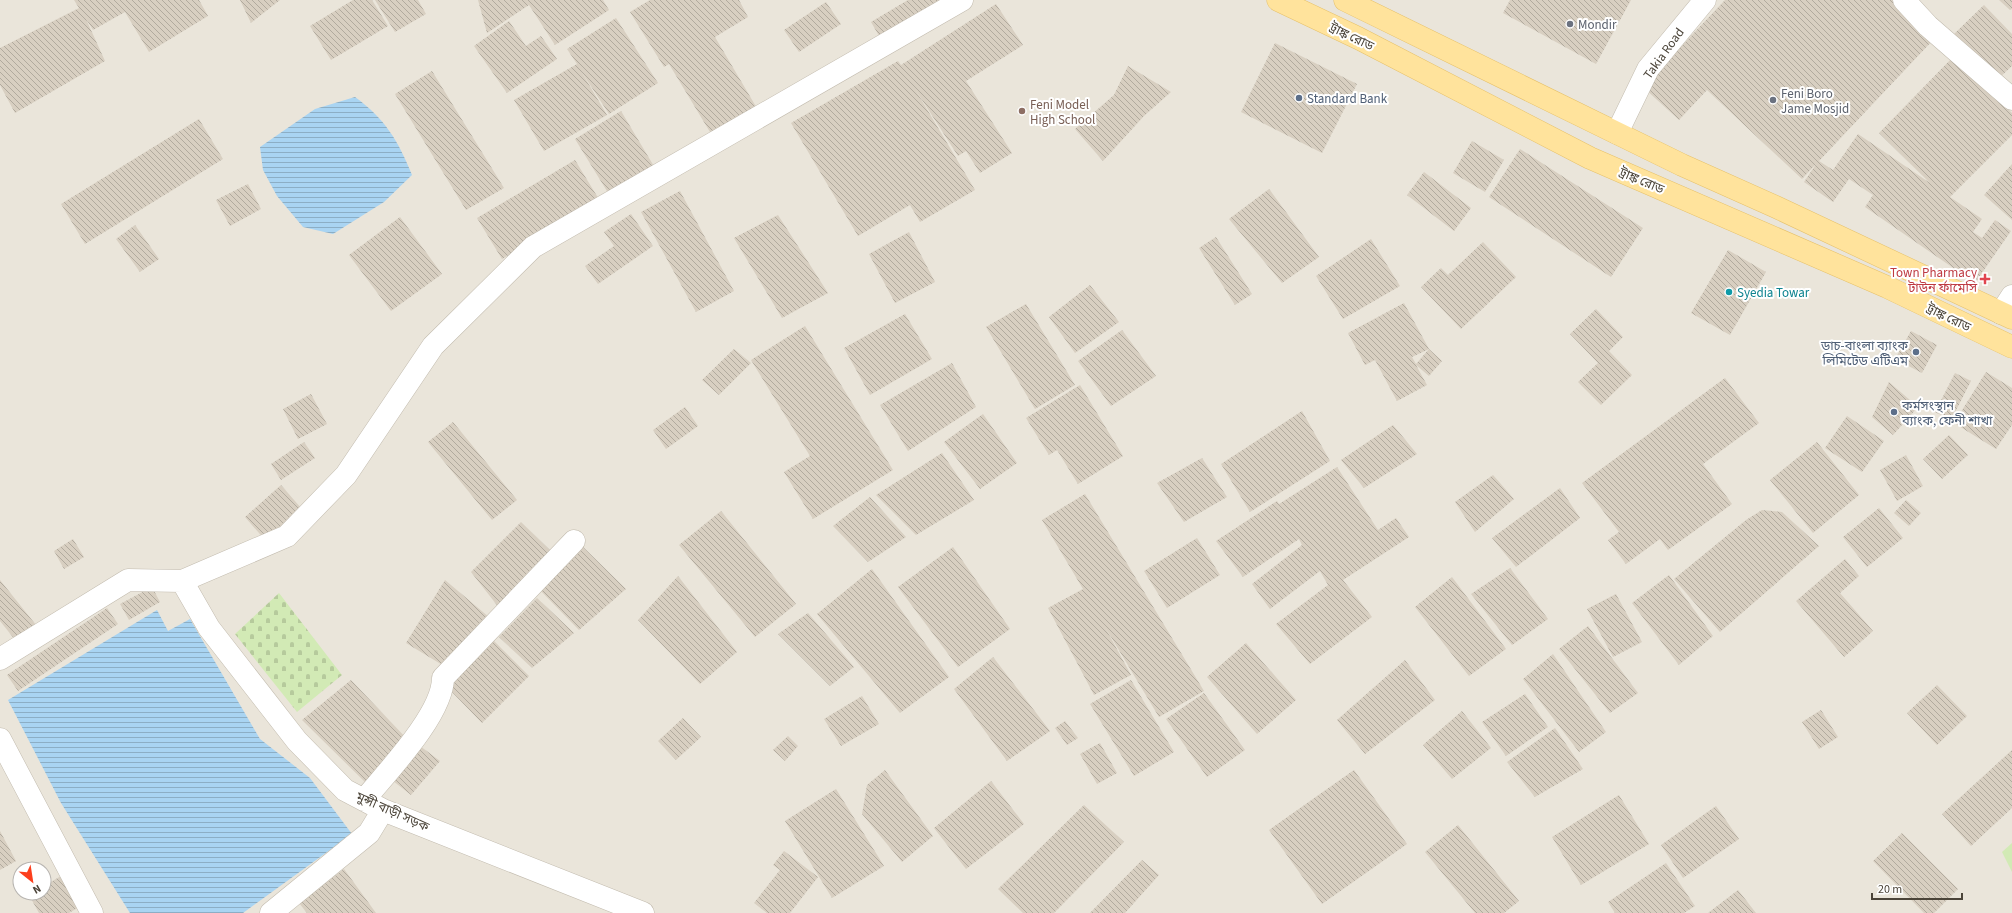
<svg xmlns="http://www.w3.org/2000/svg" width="2012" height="913" font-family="'Source Sans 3','Noto Sans Bengali',sans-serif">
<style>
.residential{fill:#eae5da;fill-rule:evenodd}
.cemetery{fill:url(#cemetery-stones)}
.park{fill:#d2eab5}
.water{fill:url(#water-rules)}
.building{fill:url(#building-back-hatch)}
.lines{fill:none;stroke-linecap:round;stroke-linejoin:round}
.minor-casing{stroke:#c2bbae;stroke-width:23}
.major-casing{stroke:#e6c16a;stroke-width:23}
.minor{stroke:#fff;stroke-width:22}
.major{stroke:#ffe39c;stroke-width:22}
.worship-dot{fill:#6b7280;stroke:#fff;stroke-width:1.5}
.service-dot{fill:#5c6f8a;stroke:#fff;stroke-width:1.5}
.education-dot{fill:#8d6e63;stroke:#fff;stroke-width:1.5}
.health-dot{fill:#e0444e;stroke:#fff;stroke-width:1.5}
.culture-dot{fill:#0f9aa8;stroke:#fff;stroke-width:1.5}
.labels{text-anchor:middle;stroke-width:4;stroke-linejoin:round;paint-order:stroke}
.worship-label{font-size:13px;fill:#5b616d;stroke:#fff;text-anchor:start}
.street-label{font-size:13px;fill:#4b4439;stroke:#fff}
.service-label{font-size:13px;fill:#4e5e75;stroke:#fff;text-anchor:start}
.education-label{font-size:13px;fill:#785e54;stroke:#fff;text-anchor:start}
.health-label{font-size:13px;fill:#be3a42;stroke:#fff;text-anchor:end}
.culture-label{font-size:13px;fill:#0d838f;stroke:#fff;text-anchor:start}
</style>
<defs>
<pattern id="cemetery-stones" width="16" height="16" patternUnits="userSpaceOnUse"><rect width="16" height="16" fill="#d2eab5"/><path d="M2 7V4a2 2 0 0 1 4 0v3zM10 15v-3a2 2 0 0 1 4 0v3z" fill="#b6ca9c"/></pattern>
<pattern id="water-rules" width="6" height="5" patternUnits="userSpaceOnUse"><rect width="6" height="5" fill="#a9d4f2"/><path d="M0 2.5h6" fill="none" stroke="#8caec5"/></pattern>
<pattern id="building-back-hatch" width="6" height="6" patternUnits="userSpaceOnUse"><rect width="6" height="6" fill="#d8cfc1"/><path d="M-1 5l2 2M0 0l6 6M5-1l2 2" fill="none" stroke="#b1aa9e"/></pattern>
</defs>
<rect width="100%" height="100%" fill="#f6f3ec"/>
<!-- residential -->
<path class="residential" d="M0,0H2012V913H0ZM20,869H44V893H20Z"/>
<!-- cemetery -->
<path class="cemetery" d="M279,593L342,675L297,712L235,634Z"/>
<!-- park -->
<path class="park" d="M2012,843V872L2002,852Z"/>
<!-- water -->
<path class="water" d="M355,97C385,119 398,140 412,175L384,202L333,234L303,227L277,196L263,170L260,147L315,109Z
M157,610L168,631L190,619L260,739L310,778L352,834L243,913H130L61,803L8,700Z"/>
<!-- building -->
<path class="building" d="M74,0H199L208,16L149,52L125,12L93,30L86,19L105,61L15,113L0,85V48L79,8Z
M240,0H280L251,23Z
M353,0H372L388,26L331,60L310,26Z
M375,0H418L426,14L395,32Z
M478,0H603L609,10L555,45L529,5L487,33Z
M650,0H739L748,17L715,37L758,110L713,137L669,64L664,67L630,12Z
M908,0H951L882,41L871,22Z
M1510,0H1631L1596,64L1503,13Z
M1725,0H1892L1934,39L1819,161L1833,170L1858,134L1930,183L1879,133L1954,56L2012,113V135L1950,197L1982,219L1973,232L1982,238L1995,220L2011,231L1975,283L1865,207L1873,195L1849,179L1833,202L1804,182L1816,164L1802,179L1707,90L1679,120L1643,87Z
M1999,0H2012V9L2010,10Z
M826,2L841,24L799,52L784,30Z
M996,4L1023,45L966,81L1012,153L980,173L966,151L958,156L915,89L975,190L920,222L910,205L858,236L791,123L898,61L901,65Z
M1984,5L2012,34V66L1998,79L1954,34Z
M616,18L658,83L609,114L581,71L607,115L544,151L514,100L577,64L567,49Z
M509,21L526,46L541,36L557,59L507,93L474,46Z
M1275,43L1357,84L1322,153L1241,112Z
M1128,66L1171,92L1144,116L1103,161L1075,129L1114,95Z
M432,71L504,188L466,210L395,94Z
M621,111L655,168L610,196L575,139Z
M199,119L223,159L85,244L61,204Z
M1472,141L1504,160L1485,192L1453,173Z
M1520,149L1643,228L1611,277L1489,197Z
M575,160L600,201L502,259L477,218Z
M2012,164V220L1984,195Z
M1424,172L1471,208L1454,231L1407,195Z
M248,184L261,209L230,226L216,200Z
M1269,189L1319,257L1282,283L1229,219Z
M680,191L734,291L696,312L641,212Z
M631,214L653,246L598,284L585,266L614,246L604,232Z
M778,215L828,293L782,318L734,238Z
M400,217L442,274L391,311L349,255Z
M135,225L159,259L140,272L116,239Z
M909,232L935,282L895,303L869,254Z
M1216,237L1252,294L1235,305L1199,248Z
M1371,239L1400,286L1343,319L1316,276Z
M1483,242L1516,277L1461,329L1421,287L1441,268L1448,275Z
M1728,250L1766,272L1730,335L1691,313Z
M1090,285L1119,322L1075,353L1049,317Z
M1404,303L1429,349L1412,357L1416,364L1429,349L1442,361L1429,376L1416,365L1427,385L1397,401L1375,360L1365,365L1348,333Z
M1026,304L1075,385L1035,409L986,327Z
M1596,309L1623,337L1609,351L1632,375L1601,405L1578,382L1598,363L1570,334Z
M905,314L932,359L870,395L844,348Z
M805,326L893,470L813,519L784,472L810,456L751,360Z
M1122,330L1156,376L1111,406L1078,361Z
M1911,331L1937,345L1922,373L1895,359Z
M734,349L751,363L719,395L702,380Z
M952,363L976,407L908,451L880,405Z
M1986,372L2012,388V425L1996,449L1954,423Z
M1955,373L1971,381L1951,420L1935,412Z
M1725,378L1759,423L1703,464L1732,504L1668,550L1660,539L1626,564L1608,540L1619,532L1582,483Z
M1889,382L1918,407L1893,435L1872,417Z
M1080,385L1123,456L1078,484L1057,450L1049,455L1026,418Z
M311,394L327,424L298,439L283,409Z
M685,407L698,426L666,449L653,430Z
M1302,411L1330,461L1250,512L1221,464Z
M983,414L1017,463L980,489L944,442Z
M1847,416L1884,441L1862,472L1825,448Z
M453,422L517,500L492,520L428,442Z
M1393,425L1417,454L1364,488L1341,460Z
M1949,435L1968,455L1942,479L1923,459Z
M304,442L315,458L281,480L271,464Z
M1817,442L1859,495L1813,533L1770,480Z
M942,453L974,500L916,535L876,495Z
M1906,455L1923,486L1897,501L1880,470Z
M1202,458L1227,497L1184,522L1157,483Z
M1337,467L1378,530L1396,518L1409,537L1343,580L1372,617L1310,664L1276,624L1328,585L1320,571L1270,609L1252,584L1302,545L1299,539L1243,577L1216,541L1277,501L1279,504Z
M1493,475L1514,499L1475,532L1455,502Z
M281,485L301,508L265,540L245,517Z
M1560,488L1580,518L1516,567L1492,538Z
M1085,494L1204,691L1159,717L1105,627L1131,675L1094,695L1048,608L1083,589L1042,520Z
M870,497L906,537L868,562L833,526Z
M1906,500L1921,513L1909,526L1894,513Z
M1879,508L1903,538L1867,567L1843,537Z
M1762,510L1782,512L1819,546L1720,632L1674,579L1746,520Z
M721,511L796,604L755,637L679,545Z
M521,522L556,556L500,609L471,572Z
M1197,538L1220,575L1167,608L1144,571Z
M73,539L84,557L64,569L54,551Z
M581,545L626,589L579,630L536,586Z
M953,547L1010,629L958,667L898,587Z
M1845,559L1859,576L1840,593L1873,631L1844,657L1796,601Z
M1510,568L1548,619L1512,645L1471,594Z
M872,569L949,677L900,713L817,614Z
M1669,575L1713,636L1679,665L1632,603Z
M678,576L737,652L700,684L638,620Z
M1452,577L1506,649L1469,676L1415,607Z
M0,580L36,625L16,641L0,621Z
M445,580L490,618L444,666L406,643Z
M152,587L160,602L129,620L120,604Z
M1616,594L1642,642L1613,657L1587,609Z
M537,598L574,633L532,668L499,637Z
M107,608L118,624L18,691L7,675Z
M808,613L854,667L830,686L778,634Z
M1588,626L1638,693L1610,713L1559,649Z
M491,638L529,676L482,723L449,689Z
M1246,643L1296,700L1257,734L1207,677Z
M1553,654L1606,732L1579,752L1523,679Z
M993,657L1050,731L1007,761L954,689Z
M1405,660L1435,700L1365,754L1337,720Z
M351,680L408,740L367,784L302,720Z
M1131,680L1174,752L1134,776L1090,704Z
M1937,685L1967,716L1937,745L1907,713Z
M1204,693L1245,750L1207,777L1166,719Z
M1525,694L1548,727L1506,756L1482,722Z
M862,696L879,724L841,746L824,719Z
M1821,710L1838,737L1819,749L1802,722Z
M1462,711L1491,748L1452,779L1423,745Z
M683,718L701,737L676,760L658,741Z
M1065,721L1078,738L1067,745L1055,728Z
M1555,728L1583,769L1535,797L1507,762Z
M788,736L798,746L785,761L773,750Z
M416,743L440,761L411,795L388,777Z
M1100,743L1117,773L1097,784L1080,754Z
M2012,750V808L1971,846L1942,814Z
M885,770L933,836L902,862L862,814L867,785Z
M1354,770L1407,844L1322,904L1269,830Z
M991,781L1024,824L966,869L934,828Z
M836,789L884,866L832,898L785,821Z
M1619,795L1649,844L1581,885L1552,837Z
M1084,805L1124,842L1054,913H1023L998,889Z
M1716,806L1739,839L1683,878L1661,845Z
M1458,825L1519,901L1504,913H1475L1425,852Z
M0,831L16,861L0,870Z
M1902,833L1958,889L1934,913H1924L1873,861Z
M784,851L818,877L790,913H767L754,903L780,870L773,865Z
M1142,860L1159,875L1125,913H1090Z
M1666,863L1695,906L1684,913H1615L1608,902Z
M344,869L376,913H307L299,903Z
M61,876L79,907L69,913H39L29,895L32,893H44V886Z
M1738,890L1756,913H1708Z"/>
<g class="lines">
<defs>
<path id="minor" d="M1904,0L1928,26L2012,99
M1617,133L1648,69L1705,0
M2001,313L2012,296
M182,581L209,628L297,741L345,790L383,810L643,913
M0,659L128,580L182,581L287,536L346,475L433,346L533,247L962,0
M0,739L92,913
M364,800C387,772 443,714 443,678L574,541
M271,913L369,833L383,810"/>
<path id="major" d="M1278,0L1358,38L1590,158L1887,287L2012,347
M1345,0L1682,165L1776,207L2012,318"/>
</defs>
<!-- minor casing -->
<use href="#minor" class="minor-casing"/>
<!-- major casing -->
<use href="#major" class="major-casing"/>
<!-- minor -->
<use href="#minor" class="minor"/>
<!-- major -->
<use href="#major" class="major"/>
</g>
<!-- markers -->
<g class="worship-dot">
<circle cx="1570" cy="24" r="4"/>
<circle cx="1773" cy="100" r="4"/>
</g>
<g class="service-dot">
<circle cx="1299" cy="98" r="4"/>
<circle cx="1916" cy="352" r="4"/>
<circle cx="1894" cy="412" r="4"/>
</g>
<circle class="education-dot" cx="1022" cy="111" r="4"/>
<path class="health-dot" d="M1983 273h4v4h4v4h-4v4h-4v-4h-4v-4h4z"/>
<circle class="culture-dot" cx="1729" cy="292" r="4"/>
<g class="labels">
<!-- worship labels -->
<g class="worship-label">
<text x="1578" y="29">Mondir</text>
<text x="1781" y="98">Feni Boro<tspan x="1781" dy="15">Jame Mosjid</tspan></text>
</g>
<!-- street labels -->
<g class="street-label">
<text transform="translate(1352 36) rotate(26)" y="5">ট্রাঙ্ক রোড</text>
<text transform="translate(1663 53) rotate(-54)" y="5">Takia Road</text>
<text transform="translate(1642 180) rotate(23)" y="5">ট্রাঙ্ক রোড</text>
<text transform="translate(1949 317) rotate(26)" y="5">ট্রাঙ্ক রোড</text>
<text transform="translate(393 811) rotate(24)" y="5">মুন্সী বাড়ী সড়ক</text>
</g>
<!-- service labels -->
<g class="service-label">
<text x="1307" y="103">Standard Bank</text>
<text x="1908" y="350" text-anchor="end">ডাচ-বাংলা ব্যাংক<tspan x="1908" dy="15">লিমিটেড এটিএম</tspan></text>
<text x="1902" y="410">কর্মসংস্থান<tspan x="1902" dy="15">ব্যাংক, ফেনী শাখা</tspan></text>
</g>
<!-- education labels -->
<g class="education-label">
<text x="1030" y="109">Feni Model<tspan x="1030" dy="15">High School</tspan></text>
</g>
<!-- health labels -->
<g class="health-label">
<text x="1977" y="277">Town Pharmacy<tspan x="1977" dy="15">টাউন র্ফামেসি</tspan></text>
</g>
<!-- culture labels -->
<g class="culture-label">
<text x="1737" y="297">Syedia Towar</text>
</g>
</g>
<!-- north arrow -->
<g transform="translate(32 881) rotate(150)"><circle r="19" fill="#ffffff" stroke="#b7b4b0"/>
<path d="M0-3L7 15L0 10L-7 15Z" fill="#fc3f1d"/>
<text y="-6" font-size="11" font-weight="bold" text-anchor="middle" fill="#4b4439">N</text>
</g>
<!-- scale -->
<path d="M1872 893v6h90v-6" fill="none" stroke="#4b4439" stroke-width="2"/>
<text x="1878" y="893" font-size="12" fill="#4b4439" stroke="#ffffff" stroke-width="3" paint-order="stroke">20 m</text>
</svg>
